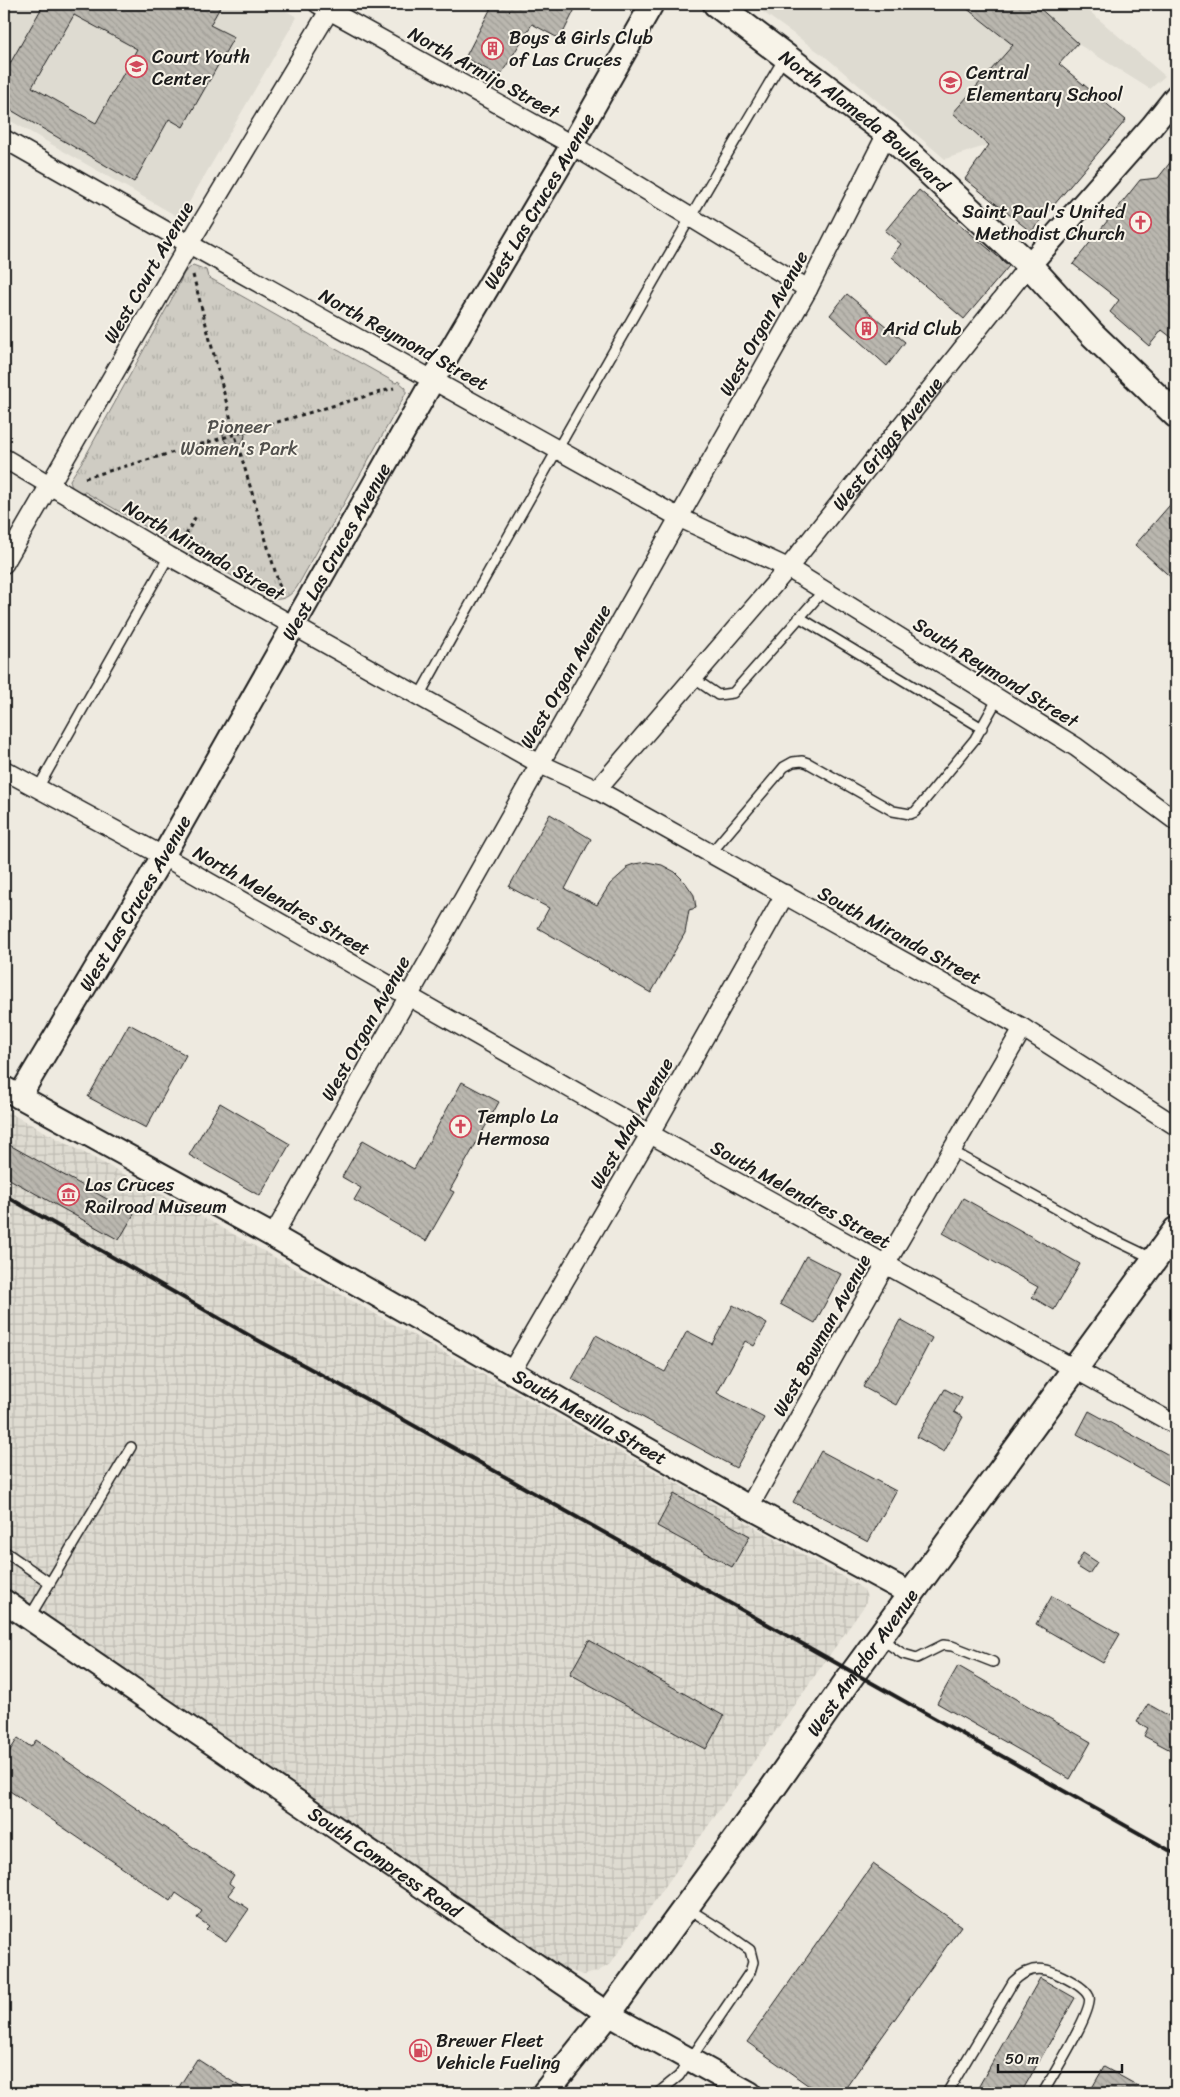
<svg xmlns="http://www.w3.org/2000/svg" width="1180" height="2097" font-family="Sriracha,sans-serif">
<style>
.built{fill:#dedbd1}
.industrial{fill:url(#industrial-grid)}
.park{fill:url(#park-tufts);stroke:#767470}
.building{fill:url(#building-back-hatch);stroke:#1c1c1c;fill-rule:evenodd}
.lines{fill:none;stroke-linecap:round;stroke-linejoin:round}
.service-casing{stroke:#1c1c1c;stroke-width:12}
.minor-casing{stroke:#1c1c1c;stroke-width:21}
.tertiary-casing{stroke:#1c1c1c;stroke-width:26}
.secondary-casing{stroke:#1c1c1c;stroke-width:29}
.path{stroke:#1c1c1c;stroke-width:3;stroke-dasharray:4 4;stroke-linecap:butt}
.service{stroke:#f7f3e8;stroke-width:9}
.minor{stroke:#f7f3e8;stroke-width:18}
.tertiary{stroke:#f7f3e8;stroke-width:22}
.secondary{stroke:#f7f3e8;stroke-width:25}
.rail{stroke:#1c1c1c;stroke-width:4}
.labels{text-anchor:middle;stroke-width:4;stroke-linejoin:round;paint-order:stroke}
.poi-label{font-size:19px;fill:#1c1c1c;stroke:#f7f3e8;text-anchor:start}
.street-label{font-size:19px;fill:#1c1c1c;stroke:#f7f3e8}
.park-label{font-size:19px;fill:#52514e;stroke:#f7f3e8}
</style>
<defs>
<pattern id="industrial-grid" width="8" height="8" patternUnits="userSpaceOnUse" patternTransform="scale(1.25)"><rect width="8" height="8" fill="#dedbd1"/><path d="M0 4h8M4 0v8" fill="none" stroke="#bebbb3"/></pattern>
<pattern id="park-tufts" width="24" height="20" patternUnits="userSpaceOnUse" patternTransform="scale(1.25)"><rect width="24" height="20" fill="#cfccc3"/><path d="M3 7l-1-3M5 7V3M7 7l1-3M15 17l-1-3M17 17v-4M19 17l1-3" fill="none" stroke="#b1afa7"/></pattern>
<pattern id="building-back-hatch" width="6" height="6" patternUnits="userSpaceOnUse" patternTransform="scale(1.25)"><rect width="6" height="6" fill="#bab7af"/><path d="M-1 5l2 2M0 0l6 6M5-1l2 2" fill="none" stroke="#9f9d96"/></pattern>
</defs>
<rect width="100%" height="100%" fill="#eeeae0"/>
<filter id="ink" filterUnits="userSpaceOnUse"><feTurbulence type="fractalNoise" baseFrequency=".02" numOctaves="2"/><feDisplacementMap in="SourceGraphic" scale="10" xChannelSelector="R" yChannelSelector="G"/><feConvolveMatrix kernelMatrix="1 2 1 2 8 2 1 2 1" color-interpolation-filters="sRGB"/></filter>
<g filter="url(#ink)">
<!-- built -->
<path class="built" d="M4,4H274L297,17L180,218L4,117Z
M752,4H1081L1165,76L1150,89L1078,44L988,145L945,159L827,58Z"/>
<!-- industrial -->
<path class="industrial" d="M4,1110L178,1203L854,1583L864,1590L867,1597L865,1605L610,1964L597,1972L583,1975L559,1967L4,1589Z"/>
<!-- park -->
<path class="park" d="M193,265L206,270L208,277L396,383L398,381L406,388V393L297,587C291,596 281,602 271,598L85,492C76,493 71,489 70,480L85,457L175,293L184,273Z"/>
<!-- building -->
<path class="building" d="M44,4H222L210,25L234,37L183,127L169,119L134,182L4,106V74ZM74,15L137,49L96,123L32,87Z
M493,4H566L575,9L560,39L532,24L500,76L465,58Z
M961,4H1035L1078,43L1059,64L1126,120L1031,232L965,179L989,145L953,113L1013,45Z
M1176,155V341L1162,330L1149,346L1110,312L1119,300L1073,264L1140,180L1158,178Z
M919,190L1009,266L964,319L891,257L901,244L885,231Z
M847,294L905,342L887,366L830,315Z
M223 435a11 11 0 1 1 22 0a11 11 0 1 1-22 0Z
M1176,498V582L1135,545Z
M550,814L591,839L565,889L597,905L610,884L627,869L626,867L634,864L647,862L662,865L675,872L685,882L694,895L696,908L689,910L685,933L651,993L538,928L549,908L509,887Z
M129,1024L186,1055L146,1128L88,1097Z
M462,1082L499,1102L450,1190L454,1192L426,1241L354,1200L361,1188L342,1177L363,1140L414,1169Z
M220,1103L290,1144L260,1196L189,1155Z
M4,1142L134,1214L119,1240L4,1176Z
M963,1198L1080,1264L1054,1310L1032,1297L1038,1287L943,1233Z
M806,1256L841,1274L815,1323L780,1304Z
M733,1305L767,1324L754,1346L745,1341L717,1393L764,1418L736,1468L572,1379L596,1335L665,1372L687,1331L712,1344Z
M900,1320L932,1338L896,1405L863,1387Z
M945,1389L962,1398L954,1412L963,1417L944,1452L917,1437Z
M1089,1411L1176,1459V1489L1077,1434Z
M821,1451L896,1491L868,1542L793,1502Z
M674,1494L750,1536L732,1567L657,1526Z
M1083,1553L1097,1562L1089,1574L1076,1566Z
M1052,1596L1120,1634L1103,1663L1036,1624Z
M589,1640L724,1716L706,1749L570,1674Z
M958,1666L1091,1742L1070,1779L937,1703Z
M1148,1704L1176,1720V1753L1144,1736L1148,1728L1137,1722Z
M18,1738L31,1747L36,1740L234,1875L229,1883L234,1887L228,1895L249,1909L226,1942L206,1929L209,1926L197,1918L202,1911L176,1893L171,1901L4,1787V1760Z
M873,1864L961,1926L842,2093H819L747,2042Z
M1040,1978L1075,1998L1021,2093H975Z
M197,2059L250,2093H175Z
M1104,2067L1151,2093H1089Z"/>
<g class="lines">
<defs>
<path id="service" d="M799,617L982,728
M693,678L718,695L733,693L824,590
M419,696C538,482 659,269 784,58
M38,788L169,556
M711,853L784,767L793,762L802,761L808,763L893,811L910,814L915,812L975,739L998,698
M952,1151L1102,1234L1152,1258
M4,1551L50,1583
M29,1618L131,1447
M880,1638L903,1654L917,1658L943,1645L952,1646L993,1662
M658,2093L679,2076L750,1972L753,1962L750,1950L719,1928L687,1908
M947,2093L1013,1982C1025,1970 1038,1965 1055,1973C1064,1977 1085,1987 1089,1997C1094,2010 1051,2078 1043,2093"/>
<g id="minor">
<path d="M318,4L572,145L808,289"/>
<path d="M4,139L189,244L680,518L788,568L1076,747L1176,821"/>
<path d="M4,458L169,556L540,764L597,790L1023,1028L1176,1126"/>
<path d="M4,564L189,244L333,4"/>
<path d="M4,770L163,856L650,1134L1176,1425"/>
<path id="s1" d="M597,790L788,568L1029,265"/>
<path d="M273,1236L808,289L887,133"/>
<path d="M511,1372L650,1134L785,894"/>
<path d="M749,1507L885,1265L1023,1028"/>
</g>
<g id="tertiary">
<path d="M1029,265L1152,126L1176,96"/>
<path id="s2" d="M4,1088L273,1236L749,1507L911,1594"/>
<path id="s3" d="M19,1097L163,856L433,380L572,145L652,4"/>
<path id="s4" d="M4,1601L608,2014L750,2093"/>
</g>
<g id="secondary">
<path id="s5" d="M716,4L887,133L1029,265L1092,334L1176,415"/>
<path id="s6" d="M545,2093L608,2014L770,1792L846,1683L1176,1230"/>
</g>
</defs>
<!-- service casing -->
<use href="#service" class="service-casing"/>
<!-- minor casing -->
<use href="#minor" class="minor-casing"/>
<!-- tertiary casing -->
<use href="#tertiary" class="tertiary-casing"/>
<!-- secondary casing -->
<use href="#secondary" class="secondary-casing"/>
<!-- path -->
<path class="path" d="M193,275L235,435L280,588
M85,478L394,388
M186,535L197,514"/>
<!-- service -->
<use href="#service" class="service"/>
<!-- minor -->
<use href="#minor" class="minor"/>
<!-- tertiary -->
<use href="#tertiary" class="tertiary"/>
<!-- secondary -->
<use href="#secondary" class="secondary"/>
<!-- rail -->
<path class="rail" d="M4,1195L252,1337L388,1411L1176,1854"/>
</g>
</g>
<!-- icons -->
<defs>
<symbol id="building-ring" viewBox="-11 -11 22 22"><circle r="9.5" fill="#f7f3e8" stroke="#d1495b" stroke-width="1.5"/><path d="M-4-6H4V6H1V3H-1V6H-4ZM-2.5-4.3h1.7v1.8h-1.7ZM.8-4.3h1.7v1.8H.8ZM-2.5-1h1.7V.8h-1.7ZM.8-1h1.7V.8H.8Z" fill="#d1495b"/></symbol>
<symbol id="school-ring" viewBox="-11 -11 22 22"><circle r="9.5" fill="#f7f3e8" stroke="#d1495b" stroke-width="1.5"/><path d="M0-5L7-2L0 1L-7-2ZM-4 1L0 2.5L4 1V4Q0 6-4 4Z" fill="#d1495b"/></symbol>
<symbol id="church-ring" viewBox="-11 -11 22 22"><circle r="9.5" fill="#f7f3e8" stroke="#d1495b" stroke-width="1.5"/><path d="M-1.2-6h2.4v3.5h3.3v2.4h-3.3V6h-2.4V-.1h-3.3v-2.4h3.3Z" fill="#d1495b"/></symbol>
<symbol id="museum-ring" viewBox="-11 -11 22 22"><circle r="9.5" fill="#f7f3e8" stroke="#d1495b" stroke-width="1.5"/><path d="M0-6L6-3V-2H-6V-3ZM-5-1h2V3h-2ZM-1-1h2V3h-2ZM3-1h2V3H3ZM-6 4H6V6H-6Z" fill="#d1495b"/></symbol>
<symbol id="fuel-ring" viewBox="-11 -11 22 22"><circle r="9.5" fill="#f7f3e8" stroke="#d1495b" stroke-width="1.5"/><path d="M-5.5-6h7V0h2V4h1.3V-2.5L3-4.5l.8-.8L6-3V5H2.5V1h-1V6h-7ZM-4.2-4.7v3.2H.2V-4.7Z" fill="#d1495b"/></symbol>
</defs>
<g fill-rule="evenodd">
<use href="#building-ring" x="480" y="36" width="25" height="25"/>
<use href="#school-ring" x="124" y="54" width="25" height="25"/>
<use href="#school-ring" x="938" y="70" width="25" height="25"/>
<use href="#church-ring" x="1128" y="210" width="25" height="25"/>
<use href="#building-ring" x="854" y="316" width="25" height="25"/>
<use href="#church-ring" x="448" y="1114" width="25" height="25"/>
<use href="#museum-ring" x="56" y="1182" width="25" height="25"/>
<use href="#fuel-ring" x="408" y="2038" width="25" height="25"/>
</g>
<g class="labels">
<!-- poi labels -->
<g class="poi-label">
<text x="509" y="44">Boys &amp; Girls Club<tspan x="509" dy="22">of Las Cruces</tspan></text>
<text x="152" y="63">Court Youth<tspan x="152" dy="22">Center</tspan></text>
<text x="966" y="79">Central<tspan x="966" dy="22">Elementary School</tspan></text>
<text x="1125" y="218" text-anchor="end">Saint Paul's United<tspan x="1125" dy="22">Methodist Church</tspan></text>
<text x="883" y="335">Arid Club</text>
<text x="477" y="1123">Templo La<tspan x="477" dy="22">Hermosa</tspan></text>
<text x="85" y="1191">Las Cruces<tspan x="85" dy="22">Railroad Museum</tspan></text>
<text x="436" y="2047">Brewer Fleet<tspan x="436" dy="22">Vehicle Fueling</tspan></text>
</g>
<!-- street labels -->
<g class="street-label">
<text transform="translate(484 72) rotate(29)" y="7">North Armijo Street</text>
<text dy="7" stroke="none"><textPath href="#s5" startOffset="189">North Alameda Boulevard</textPath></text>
<text dy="7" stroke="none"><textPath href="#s3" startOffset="1036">West Las Cruces Avenue</textPath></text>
<text transform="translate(148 272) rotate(-60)" y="7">West Court Avenue</text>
<text transform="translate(763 323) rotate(-61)" y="7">West Organ Avenue</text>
<text transform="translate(404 339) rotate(29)" y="7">North Reymond Street</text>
<text dy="7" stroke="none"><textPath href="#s1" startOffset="452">West Griggs Avenue</textPath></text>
<text transform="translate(204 550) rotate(30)" y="7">North Miranda Street</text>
<text dy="7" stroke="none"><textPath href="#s3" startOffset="631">West Las Cruces Avenue</textPath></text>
<text transform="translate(996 672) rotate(32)" y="7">South Reymond Street</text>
<text transform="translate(565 676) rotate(-60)" y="7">West Organ Avenue</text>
<text transform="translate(282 900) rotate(30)" y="7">North Melendres Street</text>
<text dy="7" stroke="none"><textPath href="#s3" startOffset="226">West Las Cruces Avenue</textPath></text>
<text transform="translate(900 935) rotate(29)" y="7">South Miranda Street</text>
<text transform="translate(365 1028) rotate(-61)" y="7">West Organ Avenue</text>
<text transform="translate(631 1123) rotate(-60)" y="7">West May Avenue</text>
<text transform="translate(801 1194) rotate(29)" y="7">South Melendres Street</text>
<text transform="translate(821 1335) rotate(-61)" y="7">West Bowman Avenue</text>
<text dy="7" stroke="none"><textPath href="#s2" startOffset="672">South Mesilla Street</textPath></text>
<text dy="7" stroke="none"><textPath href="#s6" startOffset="535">West Amador Avenue</textPath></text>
<text dy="7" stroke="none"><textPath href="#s4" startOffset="462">South Compress Road</textPath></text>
</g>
<!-- park labels -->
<g class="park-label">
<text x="239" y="433">Pioneer<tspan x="239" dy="22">Women's Park</tspan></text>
</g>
</g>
<!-- margin -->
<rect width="1180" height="2097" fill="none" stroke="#f7f3e8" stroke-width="20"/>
<rect x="10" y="10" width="1160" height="2077" fill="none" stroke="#1c1c1c" stroke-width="2" filter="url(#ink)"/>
<!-- scale -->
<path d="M998 2064v8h124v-8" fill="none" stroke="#1c1c1c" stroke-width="2.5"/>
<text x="1005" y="2064" font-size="15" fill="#1c1c1c" stroke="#f7f3e8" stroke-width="4" paint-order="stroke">50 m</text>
</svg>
